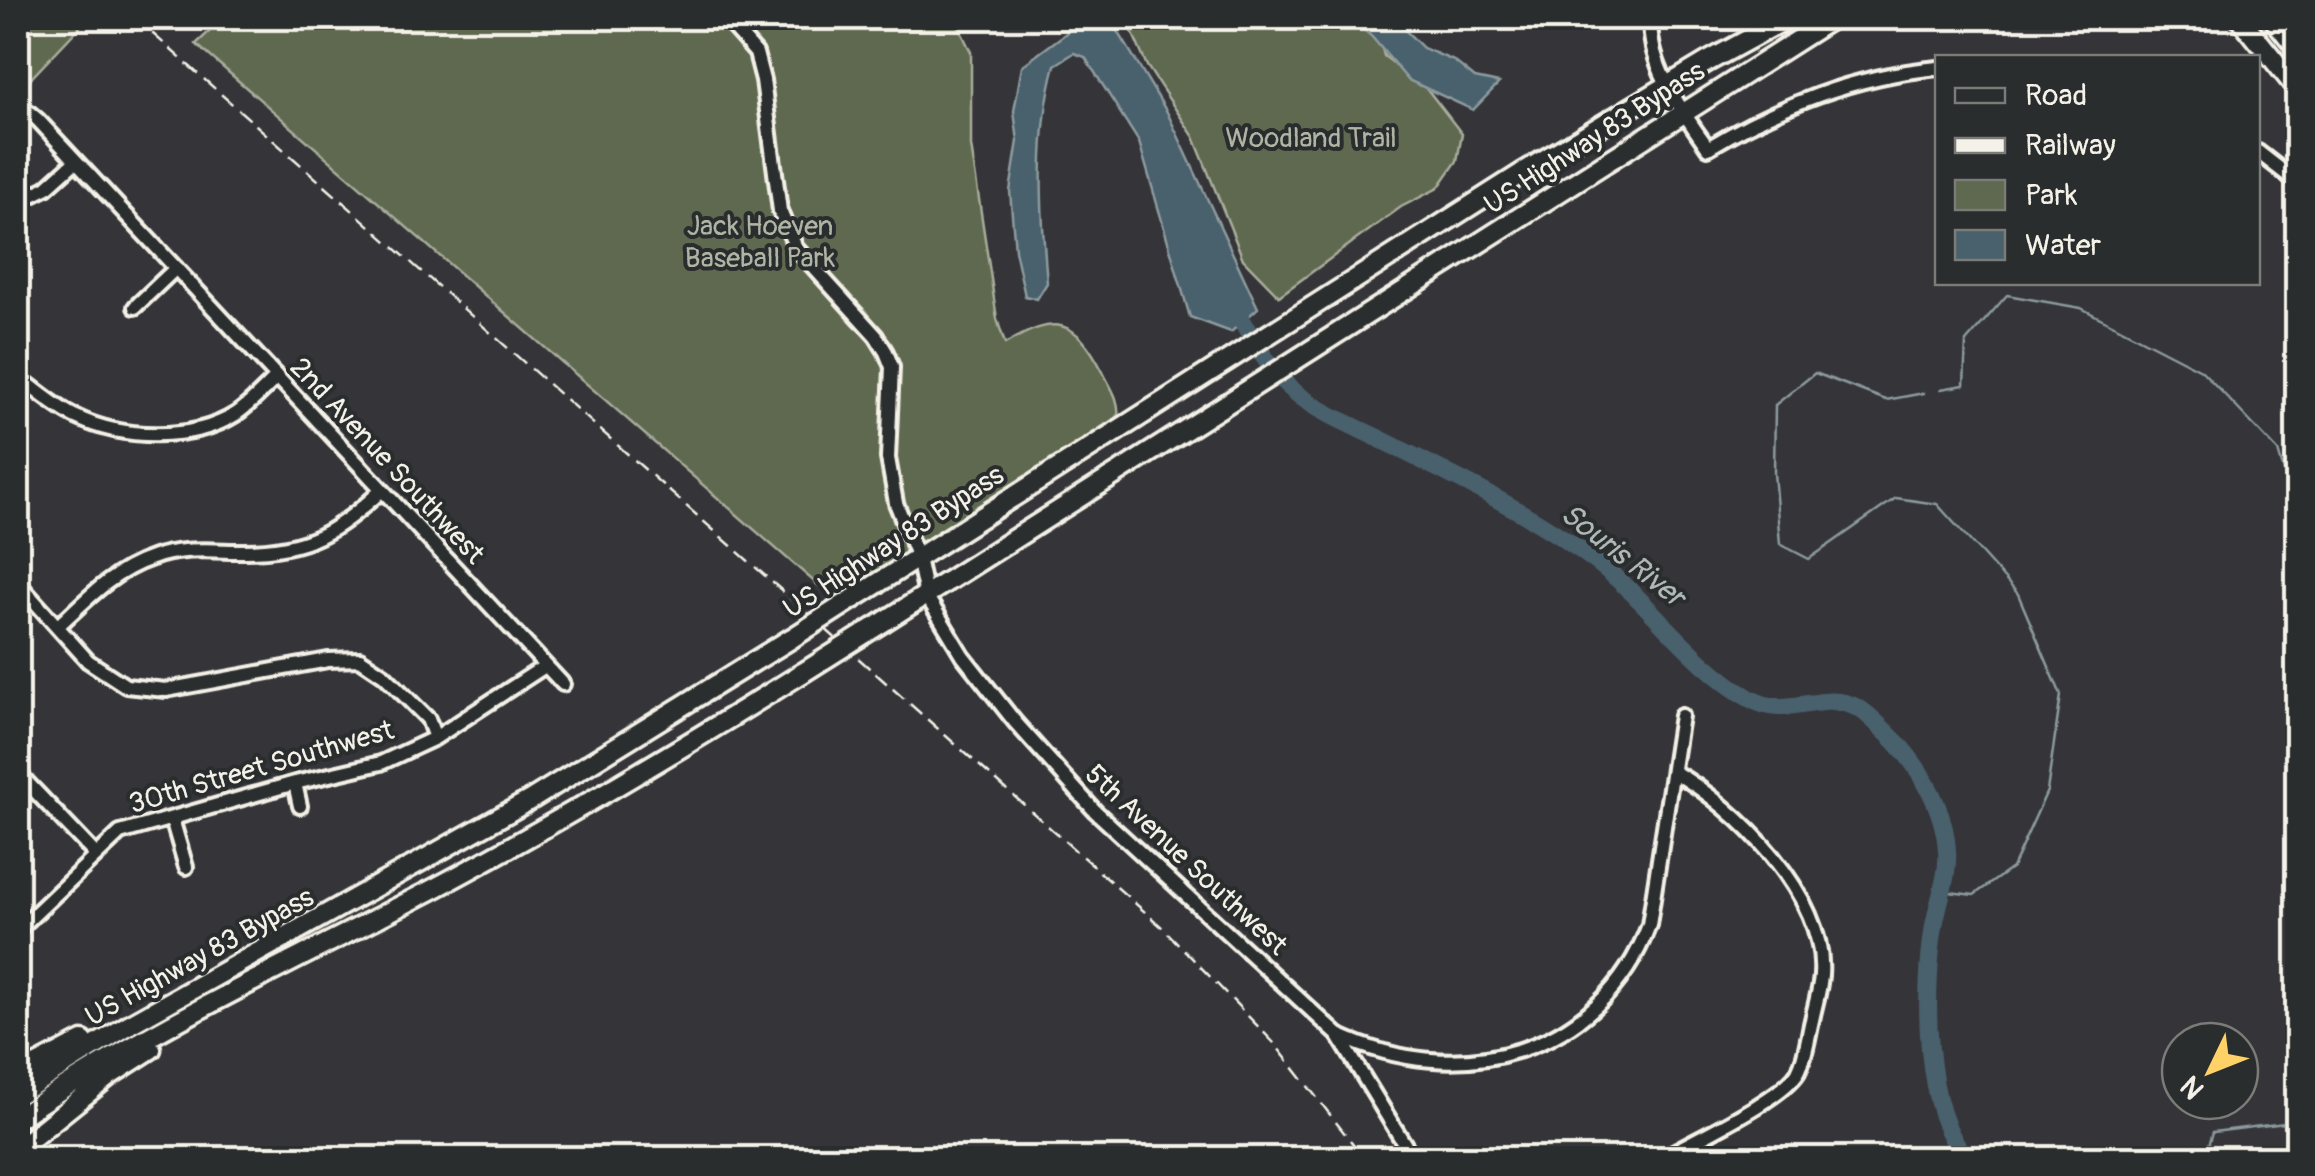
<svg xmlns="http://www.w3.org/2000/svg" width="2315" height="1176" font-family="Pangolin,sans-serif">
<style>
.green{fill:#5e6950;stroke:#a9ad9c;stroke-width:2.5}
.water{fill:#49616d;stroke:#8d9b9e;stroke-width:2.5}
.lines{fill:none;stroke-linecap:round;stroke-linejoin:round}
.stream{stroke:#8d9b9e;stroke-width:2.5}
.river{stroke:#49616d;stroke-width:18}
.minor-casing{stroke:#f4f1e8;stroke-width:20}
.highway-casing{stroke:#f4f1e8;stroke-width:25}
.minor{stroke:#2a2d2e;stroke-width:12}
.highway{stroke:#2a2d2e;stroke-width:18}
.rail{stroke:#f4f1e8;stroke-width:2.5;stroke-dasharray:15 8;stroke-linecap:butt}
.highway-bridge-casing{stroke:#f4f1e8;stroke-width:25;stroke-linecap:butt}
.highway-bridge{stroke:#2a2d2e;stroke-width:18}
.labels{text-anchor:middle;stroke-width:8;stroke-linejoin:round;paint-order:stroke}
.park-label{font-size:28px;fill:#b0b4a4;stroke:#2a2d2e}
.street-label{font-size:28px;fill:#f4f1e8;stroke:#2a2d2e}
.water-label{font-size:30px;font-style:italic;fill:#b0b7b7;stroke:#2a2d2e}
</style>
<rect width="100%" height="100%" fill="#353539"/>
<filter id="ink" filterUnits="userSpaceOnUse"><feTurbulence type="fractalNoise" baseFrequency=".01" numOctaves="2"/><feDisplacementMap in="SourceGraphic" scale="20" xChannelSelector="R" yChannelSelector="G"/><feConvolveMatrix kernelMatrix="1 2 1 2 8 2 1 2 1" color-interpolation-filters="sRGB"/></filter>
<g filter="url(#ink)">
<!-- green -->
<path class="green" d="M18,18H88L18,92Z
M224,18H950L957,23L971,52V146L997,319L1005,344C1056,314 1075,318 1103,372C1110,387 1120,399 1118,416L927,546L834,599L196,44Z
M1126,18H1374L1384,56L1427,89L1462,134L1457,161L1438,188L1401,207L1279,296L1243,259L1194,137L1147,66Z"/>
<!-- water -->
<path class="water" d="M1350,18H1393L1423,48L1454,61L1475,78L1499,83L1473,110L1408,80L1371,36Z
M1070,19L1110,18L1167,112L1258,308L1231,332L1190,317L1139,142L1085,57L1074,53L1055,65C1036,134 1041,212 1047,283L1037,299L1025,296L1015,250L1010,191L1018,141L1014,111L1022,66L1073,28Z"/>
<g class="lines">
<!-- stream -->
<path class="stream" d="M1941,389L1964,385L1966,342L2007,295L2081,308L2201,370L2278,451L2298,520
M1924,393L1886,400L1815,373L1775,405L1774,473L1780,544L1809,559L1896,498L1937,504L2018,594L2061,695L2047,791L2012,868L1974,895L1941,891
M2205,1158L2213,1132L2285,1123L2298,1135"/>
<!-- river -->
<path class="river" d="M1234,304C1245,329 1269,368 1288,386C1316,412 1353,425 1386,442C1458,479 1532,513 1597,562C1650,602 1692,665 1749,698C1789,722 1821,688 1858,708C1868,713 1878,725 1887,733C1918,762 1945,808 1947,851C1949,875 1938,902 1934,926C1924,987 1922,1112 1967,1158"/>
<defs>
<path id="minor" d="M725,18L756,53L763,80L780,211L796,248L876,336L886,352L892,367L888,458L896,503L918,558L926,595L963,656L1015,722L1095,811L1338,1035L1413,1158
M1651,18C1646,64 1683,112 1708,148C1780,105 1854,76 1938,68
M18,103L38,120L563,684
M2258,152L2298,183
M18,202L46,188L76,161
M135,307L176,268
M18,377C37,390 55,407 76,417C121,439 192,442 236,414C251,404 264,389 277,377
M18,583L88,661L126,686L166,690L328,660L360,659L384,675L428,719L435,738
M58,626C87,599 113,571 152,558C182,547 212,551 244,551C307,551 337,532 382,490
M18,773L96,855
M295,783L300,806
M172,819L186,867
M18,930L120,833L295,783L381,763L435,738L545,666
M1338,1035C1458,1091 1600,1056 1649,925L1681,716
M1663,1158C1695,1139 1781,1100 1798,1072C1806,1057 1808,1036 1812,1020C1815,1005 1820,990 1821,975C1827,896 1736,807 1674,772"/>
<path id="highway" d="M2240,18L2298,90
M2273,18L2298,49
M2293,18L2298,24
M842,606L1522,173L1707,62L1788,18
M885,621L1833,18
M18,1075L83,1041
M18,1094L130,1024L532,799L792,638
M18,1118C149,1028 296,961 437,887C563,820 684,747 804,672
M18,1149L109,1076L151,1049"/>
</defs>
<!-- minor casing -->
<use href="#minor" class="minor-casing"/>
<!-- highway casing -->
<use href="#highway" class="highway-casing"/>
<!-- minor -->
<use href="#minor" class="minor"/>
<!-- highway -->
<use href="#highway" class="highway"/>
<!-- rail -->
<path class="rail" d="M135,18L1163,928L1274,1043L1364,1158"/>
<defs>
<path id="highway-bridge" d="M792,638L842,606
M804,672L885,621"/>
</defs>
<!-- highway-bridge casing -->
<use href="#highway-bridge" class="highway-bridge-casing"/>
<!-- highway-bridge -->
<use href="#highway-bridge" class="highway-bridge"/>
</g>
</g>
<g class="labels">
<!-- park labels -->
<g class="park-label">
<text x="1311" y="147">Woodland Trail</text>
<text x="760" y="235">Jack Hoeven<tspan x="760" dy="32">Baseball Park</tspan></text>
</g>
<!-- street labels -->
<g class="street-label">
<text transform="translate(1594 137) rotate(-33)" y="10">US Highway 83 Bypass</text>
<text transform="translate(388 460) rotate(47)" y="10">2nd Avenue Southwest</text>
<text transform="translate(893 541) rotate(-33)" y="10">US Highway 83 Bypass</text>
<text transform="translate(261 766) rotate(-16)" y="10">30th Street Southwest</text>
<text transform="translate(1187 859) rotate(43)" y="10">5th Avenue Southwest</text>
<text transform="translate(199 956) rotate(-29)" y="10">US Highway 83 Bypass</text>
</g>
<!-- water labels -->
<g class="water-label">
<text transform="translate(1623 555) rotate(38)" y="10">Souris River</text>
</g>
</g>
<!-- margin -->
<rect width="2315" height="1176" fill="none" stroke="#2a2d2e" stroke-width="60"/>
<rect x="30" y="30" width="2255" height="1116" fill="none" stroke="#f4f1e8" stroke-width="4" filter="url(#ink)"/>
<!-- legend -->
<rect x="1935" y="55" width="325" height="230" fill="#2a2d2e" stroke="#7b7b78" stroke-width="2.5"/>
<rect x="1955" y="88" width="50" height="15" fill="#2a2d2e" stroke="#7b7b78" stroke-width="2.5"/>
<text x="2025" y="105" font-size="30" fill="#f4f1e8">Road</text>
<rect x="1955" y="138" width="50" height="15" fill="#f4f1e8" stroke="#7b7b78" stroke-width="2.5"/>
<text x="2025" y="155" font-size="30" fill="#f4f1e8">Railway</text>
<rect x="1955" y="180" width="50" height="30" fill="#5e6950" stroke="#7b7b78" stroke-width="2.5"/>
<text x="2025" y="205" font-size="30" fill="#f4f1e8">Park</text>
<rect x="1955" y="230" width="50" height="30" fill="#49616d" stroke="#7b7b78" stroke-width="2.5"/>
<text x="2025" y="255" font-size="30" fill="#f4f1e8">Water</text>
<!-- north arrow -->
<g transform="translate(2210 1071) rotate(227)"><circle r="48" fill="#2a2d2e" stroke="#7b7b78" stroke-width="2.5"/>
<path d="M0-8L18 38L0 25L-18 38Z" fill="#ffd166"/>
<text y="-15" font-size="28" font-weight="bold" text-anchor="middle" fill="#f4f1e8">N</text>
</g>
</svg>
